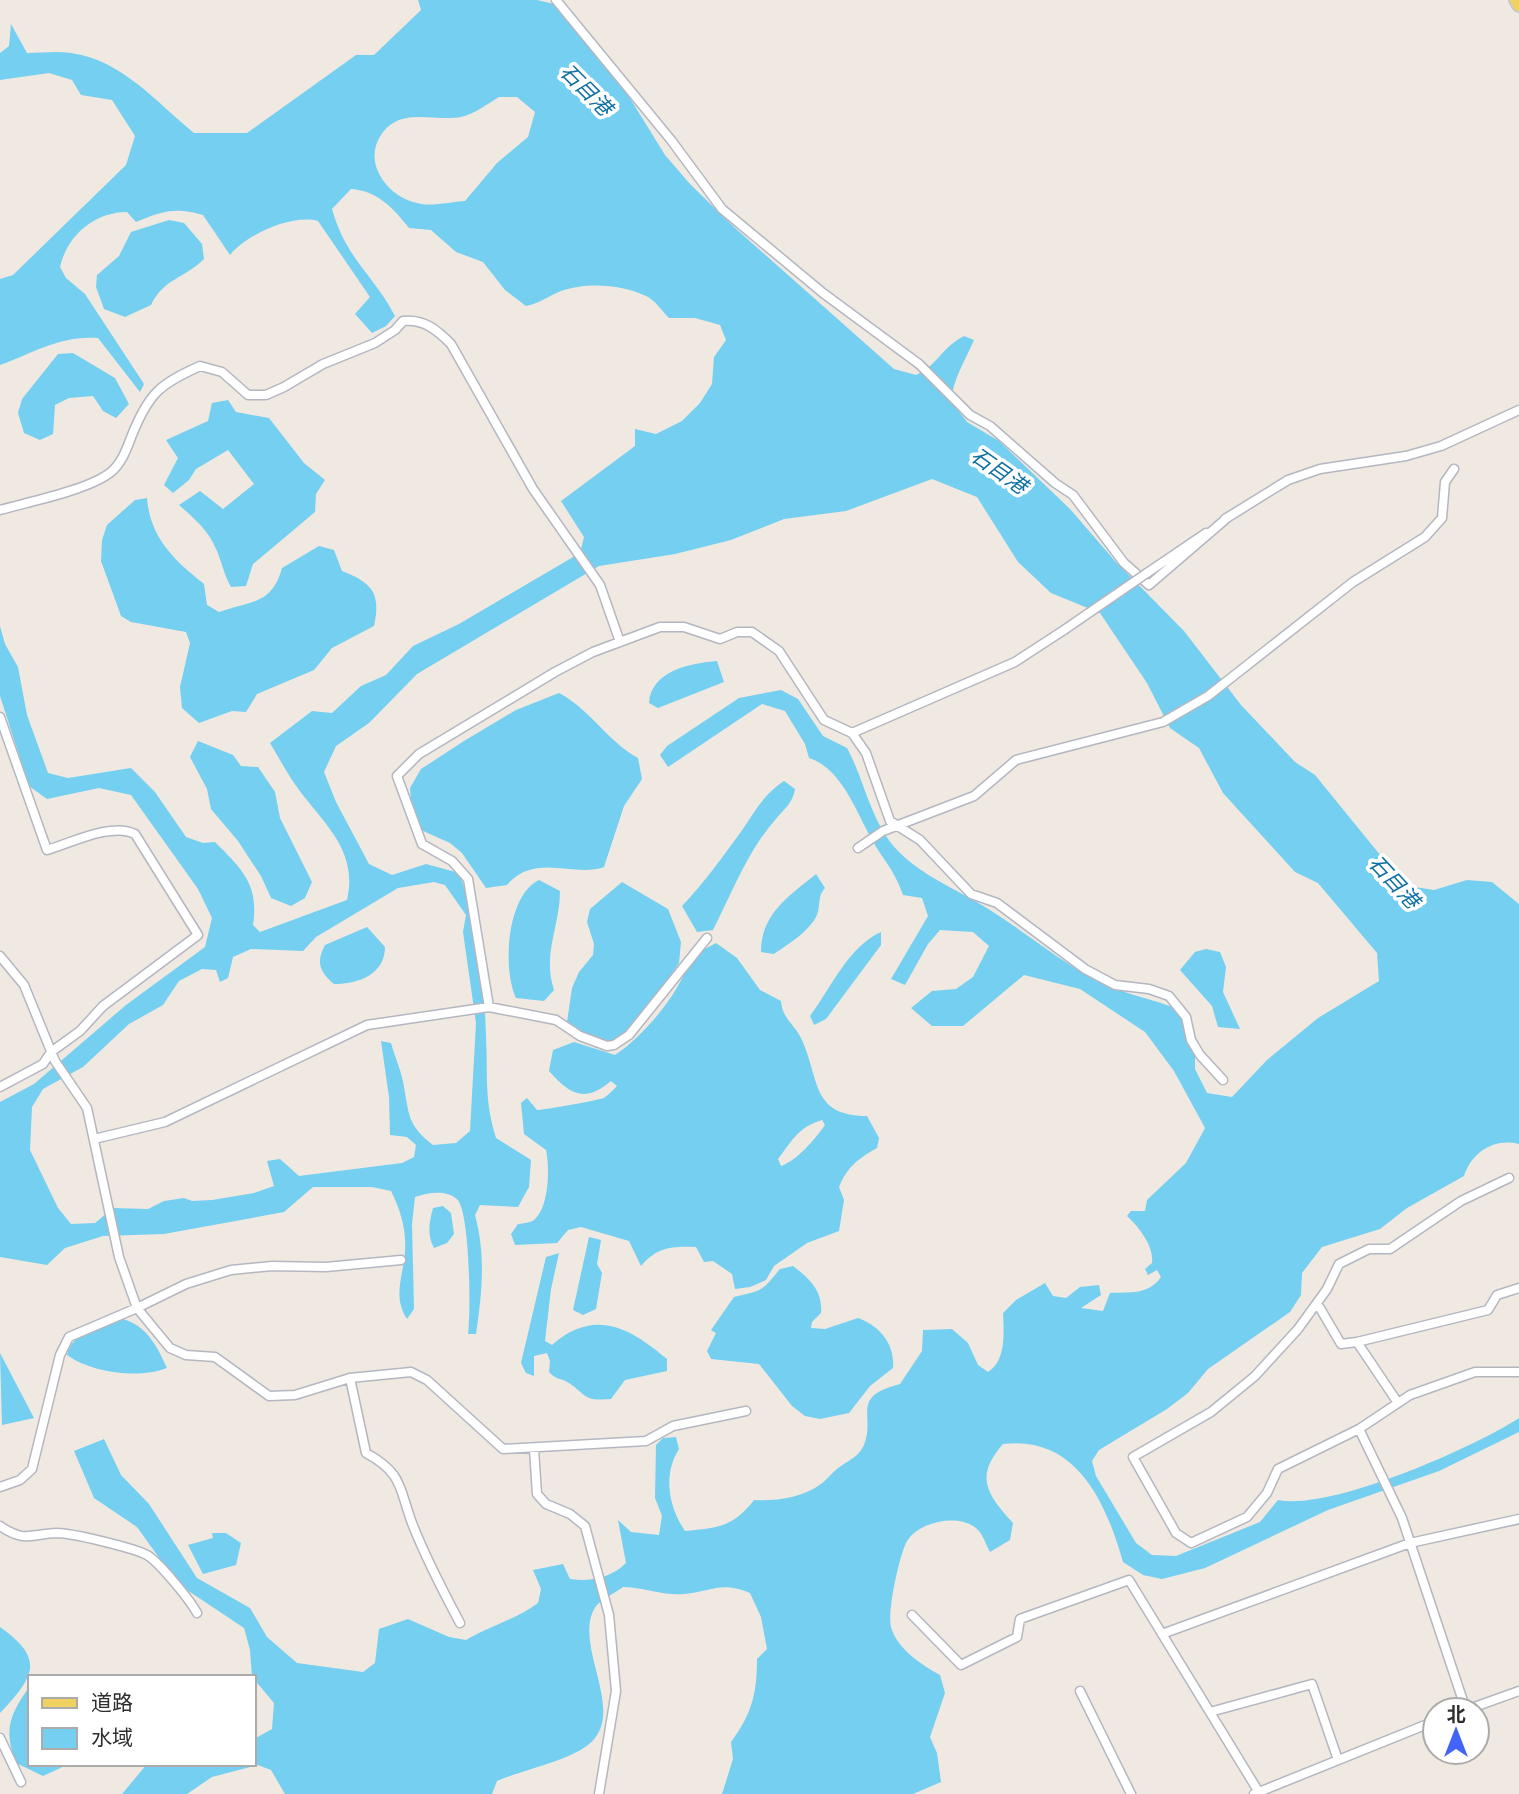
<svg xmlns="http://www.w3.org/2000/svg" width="1519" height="1794" font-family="Raleway,'Noto Sans SC',sans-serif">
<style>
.water{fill:#75cff0;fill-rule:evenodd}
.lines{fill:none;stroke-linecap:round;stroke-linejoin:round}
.minor-casing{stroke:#b4b7c1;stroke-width:11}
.primary-casing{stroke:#c9c9c9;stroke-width:16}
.minor{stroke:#fff;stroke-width:8}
.primary{stroke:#f2d163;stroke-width:12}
.minor-bridge-casing{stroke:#b4b7c1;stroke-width:11;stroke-linecap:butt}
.minor-bridge{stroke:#fff;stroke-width:8}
.labels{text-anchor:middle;stroke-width:7;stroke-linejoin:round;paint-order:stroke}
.water-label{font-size:21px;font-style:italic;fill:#0d6fa3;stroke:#fff}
</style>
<rect width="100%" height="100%" fill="#efe9e1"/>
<!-- water -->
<path class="water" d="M418,0H537L554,4L623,87L665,155L690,184L735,228L894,369L916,375C937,366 942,347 964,336L974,340C965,361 953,379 951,401L967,422L999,441L1070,509L1115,561L1184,631L1241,705L1295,762L1315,775L1394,872L1415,887L1434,890L1467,880L1492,882L1519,904V1144C1494,1138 1472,1152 1464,1176L1407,1208L1380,1229L1322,1247L1302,1273L1301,1295L1290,1312L1208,1369L1188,1393L1167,1409L1099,1450L1092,1461L1096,1476L1136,1543L1152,1555L1176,1556L1260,1522L1278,1500C1330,1511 1473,1448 1519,1418V1432L1439,1471L1328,1510L1205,1568L1162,1579L1143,1575L1123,1562C1106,1502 1076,1435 1003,1444C974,1477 987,1494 1013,1523L1010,1540L990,1552C986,1545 983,1534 977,1529C959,1512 916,1522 906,1543C899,1558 887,1612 891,1627C897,1649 922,1665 940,1675L945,1693L930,1737L937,1753L941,1782L913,1794H722L733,1759L731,1742C752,1714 757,1693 757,1659L767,1649L761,1617L750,1593C721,1581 713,1591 684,1594C664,1596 643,1587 623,1587C615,1593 602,1599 596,1606C572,1641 622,1704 595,1738C580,1759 521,1770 497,1781L492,1794H285L271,1770L258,1765L212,1777L187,1794H122L147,1764H254V1739L272,1729L274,1703L252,1677L250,1650L244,1628L178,1584L137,1527L94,1498L74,1451L104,1439L121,1475L149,1504L197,1578L250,1608L267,1637L297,1663L363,1672L375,1663L379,1629L408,1619L449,1637L466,1640C489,1626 517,1619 538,1603L541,1589L533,1570L563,1564L570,1579C590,1582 611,1578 626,1563L618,1520L631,1532L659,1535L662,1516L655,1498L656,1445L663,1438L676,1437L679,1449C663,1474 668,1506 685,1531C718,1528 733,1527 754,1500C777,1501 802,1498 821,1484C828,1479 833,1471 841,1466C850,1460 859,1456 864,1445C876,1415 849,1397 900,1384L922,1351L923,1330L952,1329L968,1343L978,1365L988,1372C1006,1361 1004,1333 1003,1313L1016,1300L1045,1283L1053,1296L1066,1298L1080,1287L1099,1285L1101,1295L1081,1308L1103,1311L1110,1293C1129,1292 1149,1295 1161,1277L1157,1270L1148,1275L1145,1269L1152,1263C1154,1246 1139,1227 1127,1216L1131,1211H1145L1147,1200L1186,1163L1205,1128L1174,1071L1145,1032L1080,989L1024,975L963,1026H932L911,1008L932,991L956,989L973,977L989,946L973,932L940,930L928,944L905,985L891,979L928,916L922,898L903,895C894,869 883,860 871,838C856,811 841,768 809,758L805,744L785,711L762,704L668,767L660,755L667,746L739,698L781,690L798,699L823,736L847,748C865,781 871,824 899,852C925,878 963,892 993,912C1029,935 1062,963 1100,982C1126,995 1154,999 1180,1010L1195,1040V1069L1207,1093L1232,1097L1267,1060L1318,1018L1379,981L1377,953L1318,883L1295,872L1223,793L1199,748L1170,728L1147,683L1100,613L1051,593L1018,562L977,497L932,479L846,511L784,519L731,540L675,554L599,566L417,674L369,723L336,746L324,772L336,802L369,864L392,875L426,864L459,873C480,927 484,980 486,1037C488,1076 484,1099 496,1138L531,1160L529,1187L518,1207L480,1205L475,1215C486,1256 482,1293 476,1334H468C471,1313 470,1211 457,1199C445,1189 427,1193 415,1197L412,1224L414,1309L407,1319C394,1299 401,1282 404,1260C408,1235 402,1213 391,1191L372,1187H313L284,1212L164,1234L103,1236L65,1248L47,1265L0,1257V1102L34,1084L126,1005L205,947L212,918L198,889L131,795L99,788L47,799L29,786L0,696V626L5,644L18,667L27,715L48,773L68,778L131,768L155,792L186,837L203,843L215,842C243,870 259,885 253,925L260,932L347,900C358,851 326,826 299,790C288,775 279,758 270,743L312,711L332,713L361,686L386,675L413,646L459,624L580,553L584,537L561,501L635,446V429L656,434L682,421L700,403L712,384L714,357L726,340L720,325L695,318H669C662,311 655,300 646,296C622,284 585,282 561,291C548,296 541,303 526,306L505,290L483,262L456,252L431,230L409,228C392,207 378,191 351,189L332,209C346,259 373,274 395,316L386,326L372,333L355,314L370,297L318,221C291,214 246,235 230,255L203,215C174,207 163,211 136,222L127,212C94,212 67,236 60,267L66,278L85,294L144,384L140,392L98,338C61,335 33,353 0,365V279L13,275L126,165L135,136L112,100L81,95L72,80L49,73L0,80V53L9,46L11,24L27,53C41,53 57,51 71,53C122,60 156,102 194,133H247L356,55H374L421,10ZM499,97H517L535,112L528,137L497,163L465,201C450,202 431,207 417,203C388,197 362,163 381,135C400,106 433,122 461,117C475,114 487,104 499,97ZM434,882L445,885L466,915L463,932L476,1023L470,1131L456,1143L433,1145C408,1126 409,1115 404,1087C402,1072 395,1058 391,1043L381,1041L389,1097L390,1135L407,1137L416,1145L414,1157L402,1163L299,1176L280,1159L267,1161L274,1186L254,1193L212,1200L192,1201L184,1198L164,1201L148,1209L113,1208L95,1223L71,1224L58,1208L30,1150L32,1107L43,1089L83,1067L129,1024L163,1005L179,981L202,969L216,970L220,982L228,978L233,957L251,949L303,951L316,937L398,888Z
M169,220L184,223L202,244L204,259C184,279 164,278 151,305L125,317L104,309L96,287L97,275L119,256L131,232Z
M73,353L115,378L129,404L116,418L103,411L93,396L69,398L55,405L53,434L40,440L24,433L18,413L22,399L58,354Z
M228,400L236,412L269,418L304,463L325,480L316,494L315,512L253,564L246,586L231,587C224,575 222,562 216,549C209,531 194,518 179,505L200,491L223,509L254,484L228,450L196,469L189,480L173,493L164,485L178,458L166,440L208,421L212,403Z
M147,498C150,538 175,561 204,584L207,605L219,612C250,601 272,605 282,568L319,546L334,550L342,571C373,583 381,594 374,626L332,648L314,670L257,694L246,712L232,711L199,723L182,708L180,687L190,643L186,632L131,622L121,616L101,561L102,540L107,525L135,500Z
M717,661L724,682L658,708L649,703C651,671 690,663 717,661Z
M559,693C591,710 607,741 638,758L642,779L624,806L604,867C574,878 535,852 507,885L486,888L462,853L450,843L421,830L412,815L410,788L421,769L464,741L516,710Z
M198,741L233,755L241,766L258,767L275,792L280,818L312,882L305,898L291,906L271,898L261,876L238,841L211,809L207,789L190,757Z
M784,781L795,789C793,803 784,809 775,820C747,852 732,893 713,930L697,932L682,906C704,883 724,855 743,829C756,810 764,794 784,781Z
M816,874L825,888C817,897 821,904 817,915C809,932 788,944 774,954L761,952C761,914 789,896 816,874Z
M539,880L560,891C560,926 542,954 554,990L544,1001L516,998C502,968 507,895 539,880Z
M622,882L668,909L681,942L679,963L626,1041L614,1047L581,1033L567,1022L572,988L579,972L593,955L594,944L587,922L590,909Z
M367,927L385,947C385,974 359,984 334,984C319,971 316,962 325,945Z
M881,932V945L826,1019L814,1025L810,1016C831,988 848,947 881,932Z
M716,943L737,958L760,990L781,1001C782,1018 794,1024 801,1038C820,1078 810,1116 867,1116L879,1138L877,1148C859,1158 847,1167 839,1187L844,1200L839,1231L807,1243L774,1266L766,1280L750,1287L735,1289L732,1274L713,1261L704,1262L696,1247C672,1246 657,1247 641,1266L629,1241L581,1227L568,1230L557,1243L515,1245L511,1234L518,1224C524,1223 530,1223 534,1220C549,1208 550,1168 546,1150L524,1134L521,1103L527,1098L537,1110C544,1110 599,1100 604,1098C608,1095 613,1090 617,1086L611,1081C585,1103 570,1095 549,1071L553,1050L574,1042L615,1055C643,1037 683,990 690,957ZM822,1120L825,1125C815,1139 798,1160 781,1166L778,1159C792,1141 798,1127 822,1120Z
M1206,949L1220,952L1226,967L1223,992L1240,1029L1218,1027L1212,1006L1180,970L1195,952Z
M443,1206L451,1213L454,1234L447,1243L434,1248C427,1235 429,1223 433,1208Z
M589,1237L601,1240L597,1264L602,1273L596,1309L583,1315L573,1310Z
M559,1253L551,1289L545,1341L552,1345C594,1308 629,1327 667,1359V1371L625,1380L611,1399C583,1401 589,1397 569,1383C562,1378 556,1380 549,1372L550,1361L547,1353L534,1356V1376L526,1373L521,1363L546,1257Z
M793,1266C810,1279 823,1291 821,1313L812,1322L811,1328L825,1329L858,1318C880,1326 895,1344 893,1368L870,1386L849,1413L820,1419L805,1416L792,1406L759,1364L711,1359L707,1351L716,1333L711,1330L734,1297C763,1290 761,1292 780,1269Z
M123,1319C147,1326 157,1346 167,1368C138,1379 92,1373 67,1355C72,1331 104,1326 123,1319Z
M0,1353L34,1418L2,1425Z
M212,1533H226L241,1543L236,1565L203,1574L188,1545L213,1538Z
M0,1627C45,1659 35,1676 0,1713Z
M30,1686V1764H69L43,1776L16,1763C3,1729 10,1714 30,1686Z"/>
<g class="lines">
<defs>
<path id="minor" d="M556,0L671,140L722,209L823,293L919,364L970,415L990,426L1055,483L1073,495L1124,563L1149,585L1227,518
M0,510C28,502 89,490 111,472C122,463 127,448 132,435C149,393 160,384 200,366L222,372L248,395H266L284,387L323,364L375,343L395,330L403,321C424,319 436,329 451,344L533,489L600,585L620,642
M1225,519L1288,480L1320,469L1406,456L1441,446L1519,410
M1147,573L1206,533
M0,717L47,850C71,843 112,822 135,834L198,935L103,1006L80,1031L51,1052L43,1064L0,1087
M852,733L1015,662L1064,630
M858,848L883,831L974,796L1016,760L1163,722L1208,696L1353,582L1425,537L1442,518L1445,482L1454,469
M0,956L24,985L55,1061L87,1108L119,1257L137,1308L69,1337L60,1355L32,1469L20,1480L0,1487
M489,1007L468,879L452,861L422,844L397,776L419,754L555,672L593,652L660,627H684L720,639L737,632H752L779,651L824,720L852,733L866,753L890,821L920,840L971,894L997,903L1085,969L1115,985L1149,989L1169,996L1186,1017L1191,1040L1200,1055L1223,1080
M94,1139L165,1122L367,1025L489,1007L556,1020L580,1036L607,1046L614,1045L629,1035L707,938
M1509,1178L1461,1201L1390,1249H1369L1339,1264L1327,1289L1298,1329L1255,1376L1211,1412L1133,1457L1176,1533L1191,1543L1247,1517L1267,1493L1278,1469L1359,1429L1410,1395L1475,1372H1519
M401,1260L326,1267L272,1266L231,1270L186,1284L137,1308L170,1348L186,1355L215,1357L269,1396L295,1395L350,1378L411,1372L427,1380L503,1449L646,1441L673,1426L746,1411
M1317,1303L1341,1344L1357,1342L1398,1403
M1357,1342L1488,1310L1497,1295L1519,1288
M350,1378L366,1453C403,1473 399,1488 412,1523C424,1554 444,1593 460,1623
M1359,1429L1402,1518L1466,1710
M534,1449L537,1494L546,1504L570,1514L585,1526L609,1615L616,1691L599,1794
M0,1526C25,1543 30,1534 57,1533C72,1533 134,1548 147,1555C159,1562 190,1600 197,1613
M912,1615L961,1665L1017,1637L1020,1619L1129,1580L1260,1794
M1162,1634L1410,1543L1519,1519
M1080,1691L1131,1794
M1466,1710L1519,1691
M1210,1712L1312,1684L1338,1760
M0,1738L21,1782
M1254,1794L1435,1721"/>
<path id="primary" d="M1516,0L1519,5"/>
</defs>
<!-- minor casing -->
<use href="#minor" class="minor-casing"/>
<!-- primary casing -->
<use href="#primary" class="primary-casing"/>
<!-- minor -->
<use href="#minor" class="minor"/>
<!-- primary -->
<use href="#primary" class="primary"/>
<defs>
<path id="minor-bridge" d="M1064,630L1147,573"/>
</defs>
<!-- minor-bridge casing -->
<use href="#minor-bridge" class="minor-bridge-casing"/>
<!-- minor-bridge -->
<use href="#minor-bridge" class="minor-bridge"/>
</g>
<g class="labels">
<!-- water labels -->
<g class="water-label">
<text transform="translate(586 90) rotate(45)" y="7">石目港</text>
<text transform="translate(999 471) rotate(35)" y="7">石目港</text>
<text transform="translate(1394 882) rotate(47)" y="7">石目港</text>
</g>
</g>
<!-- legend -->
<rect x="28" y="1675" width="228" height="91" fill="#ffffff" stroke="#ababab" stroke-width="2"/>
<rect x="42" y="1698" width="35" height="10" fill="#f2d163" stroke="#ababab" stroke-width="2"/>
<text x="91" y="1710" font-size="21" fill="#2e2e2e">道路</text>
<rect x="42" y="1728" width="35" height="21" fill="#75cff0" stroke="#ababab" stroke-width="2"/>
<text x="91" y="1745" font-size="21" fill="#2e2e2e">水域</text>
<!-- north arrow -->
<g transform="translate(1456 1731)"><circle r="33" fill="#ffffff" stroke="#ababab" stroke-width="2"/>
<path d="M0-5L12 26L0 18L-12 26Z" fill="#4264fb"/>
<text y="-10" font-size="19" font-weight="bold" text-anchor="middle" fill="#2e2e2e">北</text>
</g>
</svg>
